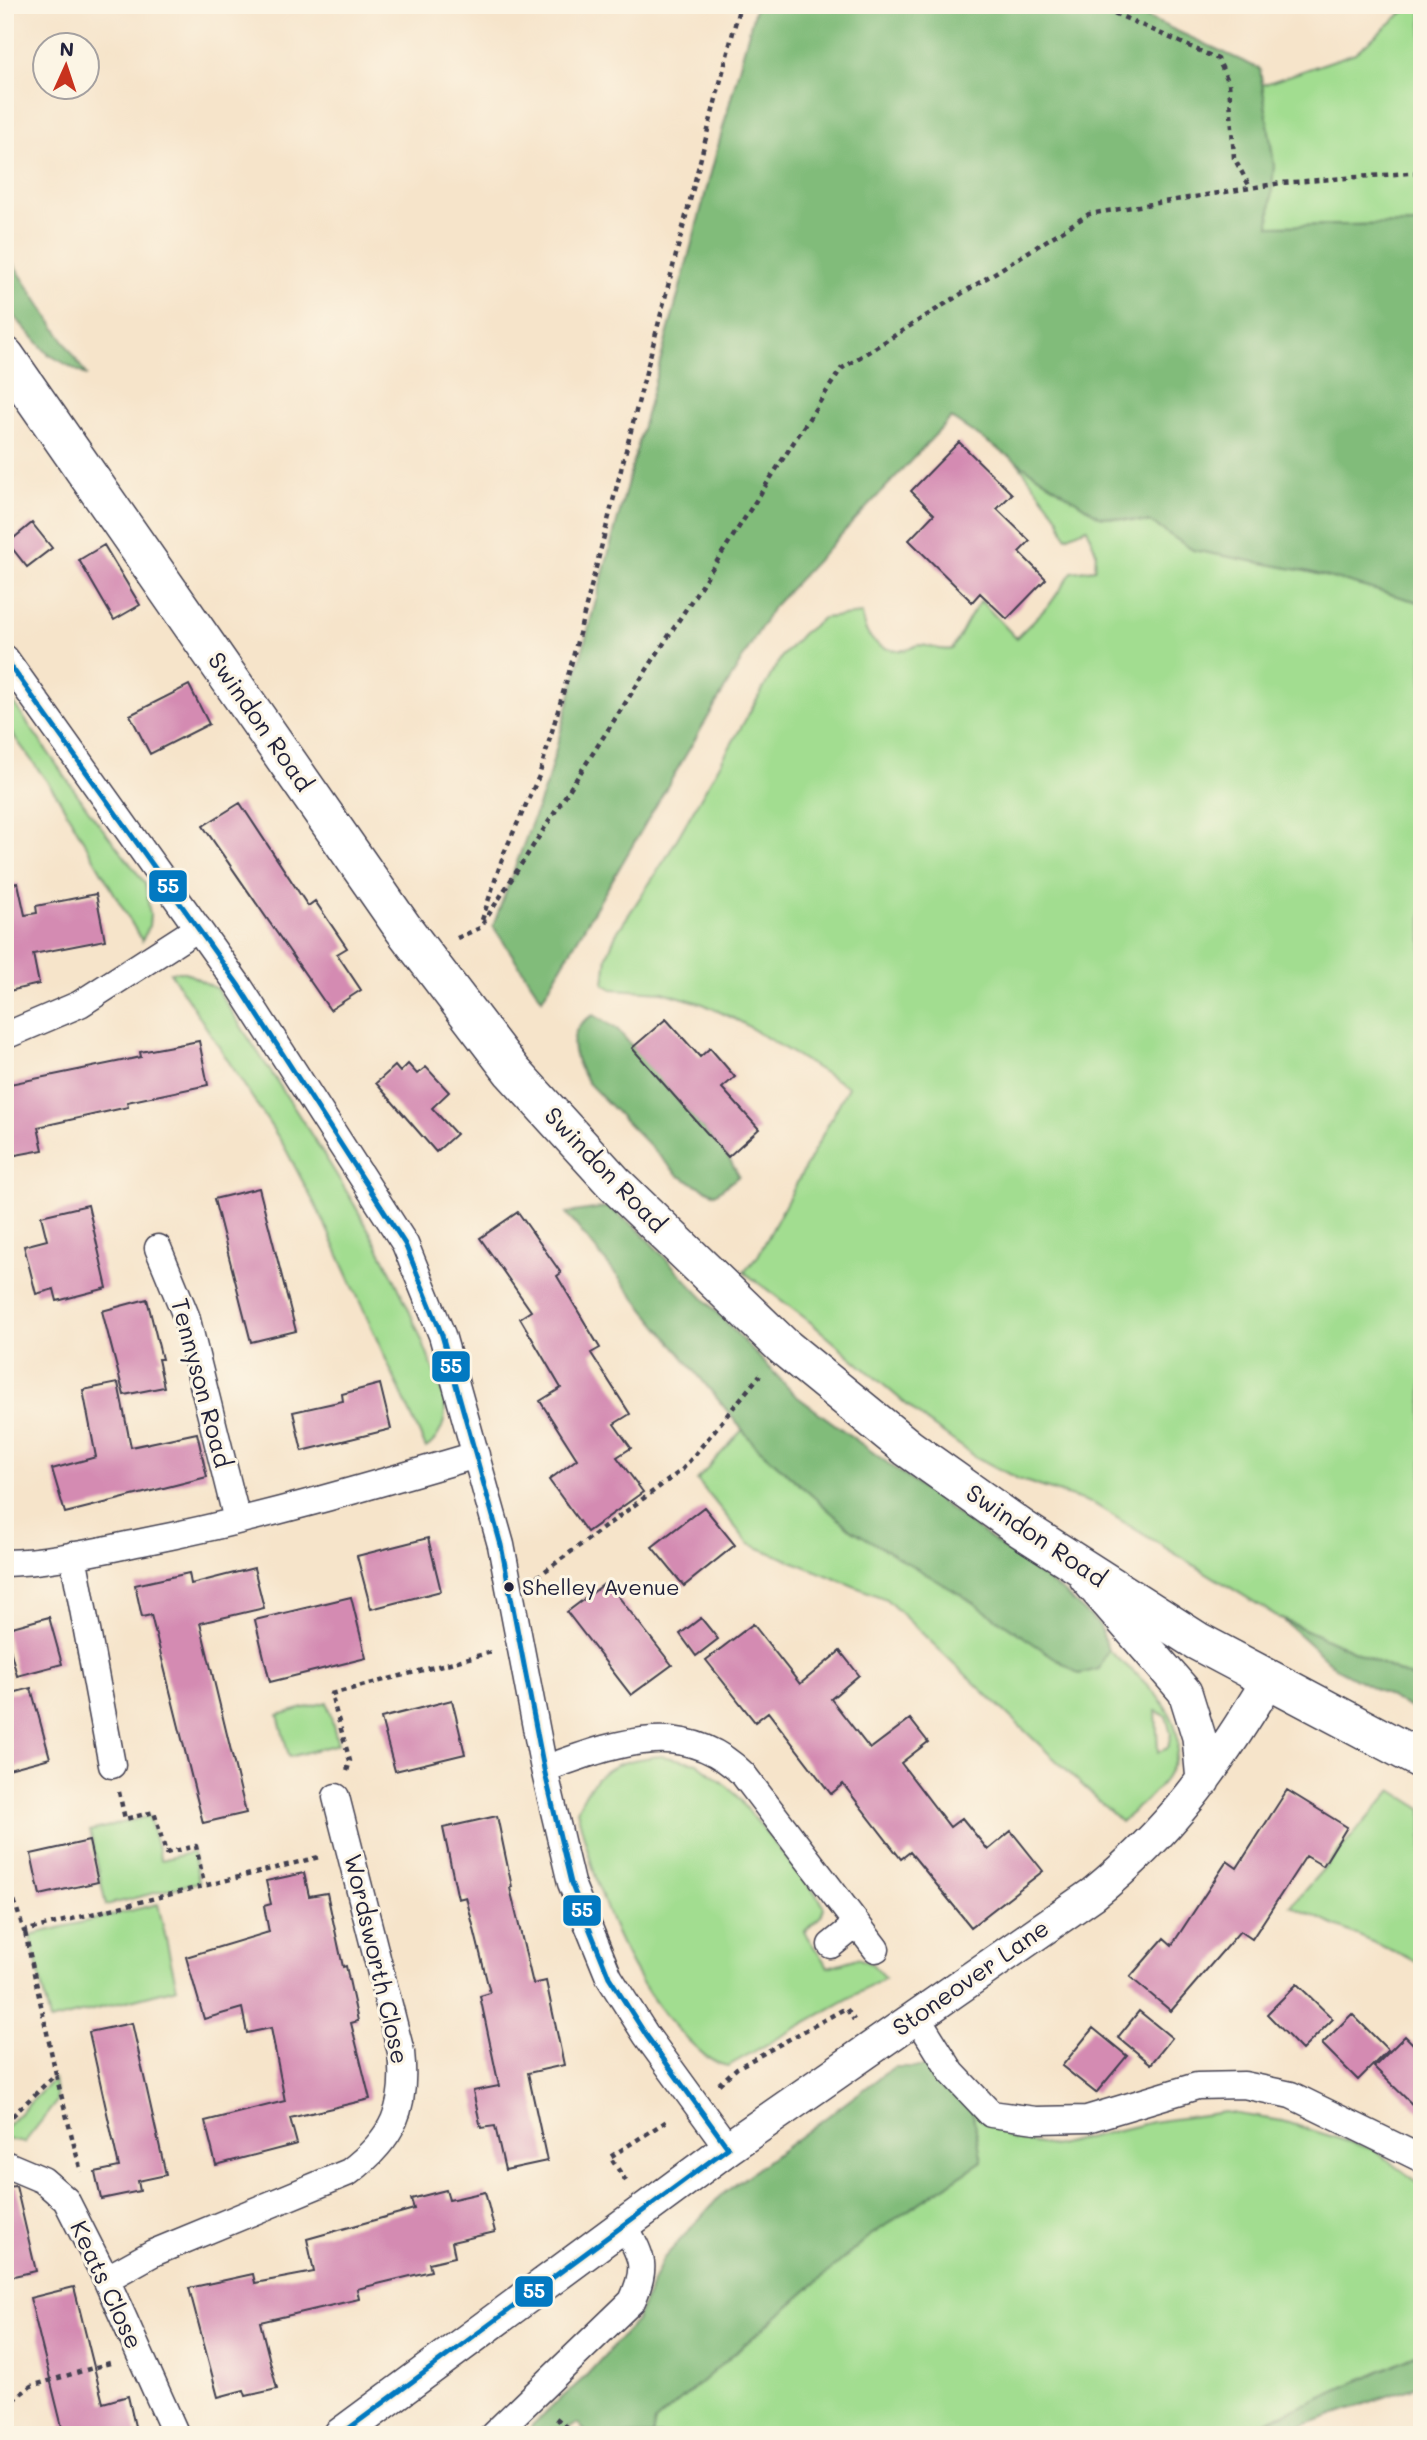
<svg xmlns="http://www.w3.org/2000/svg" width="1427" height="2440" font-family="Mali,sans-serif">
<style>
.green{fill:#a2dd90;stroke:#628066;stroke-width:2;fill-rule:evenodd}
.forest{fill:#81bc7a;stroke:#526f5a;stroke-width:2}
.building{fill:#d48bb2}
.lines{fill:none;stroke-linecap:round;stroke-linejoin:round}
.minor-casing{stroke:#423f50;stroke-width:29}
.tertiary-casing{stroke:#423f50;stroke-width:36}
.primary-casing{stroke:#423f50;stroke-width:41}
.path{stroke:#423f50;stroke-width:4.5;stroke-dasharray:5 5;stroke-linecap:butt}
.minor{stroke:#fff;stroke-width:26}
.tertiary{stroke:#fff;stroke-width:33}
.primary{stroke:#fff;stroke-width:38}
.bus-1-casing{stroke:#fcf5e5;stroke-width:10}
.bus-1{stroke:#0279c1;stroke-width:5}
.bus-dot{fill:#22223b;stroke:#fcf5e5;stroke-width:2.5}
.labels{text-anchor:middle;stroke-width:6;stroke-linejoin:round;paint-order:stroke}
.bus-label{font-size:22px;fill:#22223b;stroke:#fcf5e5;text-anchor:start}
.street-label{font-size:24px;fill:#22223b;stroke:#fcf5e5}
.line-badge{stroke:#fcf5e5;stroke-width:2.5}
.badge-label{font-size:19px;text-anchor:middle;font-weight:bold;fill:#fff}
</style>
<rect width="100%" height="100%" fill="#fcf5e5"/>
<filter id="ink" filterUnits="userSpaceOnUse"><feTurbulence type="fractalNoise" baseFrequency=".0143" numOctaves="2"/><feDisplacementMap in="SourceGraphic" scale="14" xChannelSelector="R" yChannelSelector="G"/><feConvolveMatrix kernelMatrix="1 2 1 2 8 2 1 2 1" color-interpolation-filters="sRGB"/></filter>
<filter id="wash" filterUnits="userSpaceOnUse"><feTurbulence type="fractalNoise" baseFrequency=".00686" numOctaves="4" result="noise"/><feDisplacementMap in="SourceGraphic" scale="28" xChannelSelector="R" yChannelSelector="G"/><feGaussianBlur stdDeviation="1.57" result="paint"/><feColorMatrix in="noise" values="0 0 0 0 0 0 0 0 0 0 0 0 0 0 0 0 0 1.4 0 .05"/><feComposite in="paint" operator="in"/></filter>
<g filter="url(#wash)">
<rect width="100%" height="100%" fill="#f6e4ca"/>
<!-- green -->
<path class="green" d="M1412,5H1422V224L1268,226L1274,165L1262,85L1355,53Z
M1017,462L1099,516L1152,523L1193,550L1310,572L1422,603V1682L1282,1619L1094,1504L1018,1479L976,1457L927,1422L809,1321L744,1272L758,1256L848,1087L739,1021L703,1004L663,992L612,989L604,984L607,956L616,934L666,858L782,656L802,634L823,618L862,614C863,637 879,652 903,650C908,650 914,646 919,645C931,645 939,652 952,649C963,633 968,616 981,601L1016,638L1050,604L1072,572L1095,569L1096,552L1087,528L1066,537L1058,517Z
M5,691L92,815L145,883L150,915L149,926L142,941L57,795L5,724Z
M170,972H185L217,989C292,1108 378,1223 428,1356C434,1373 446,1394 445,1412C445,1425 437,1441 426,1448L323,1220L284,1146Z
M743,1429L755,1445L849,1528L963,1596L1079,1674L1099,1669L1108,1650C1148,1684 1208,1729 1160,1785C1149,1799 1134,1810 1121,1822L886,1599L749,1544L697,1480ZM1156,1711L1166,1716L1171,1734L1168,1748L1158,1752Z
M327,1702L338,1744L289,1757L278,1715Z
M661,1756L697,1763L732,1790L821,1901L824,1908L821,1916L804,1932L828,1967L858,1958L872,1964L885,1978L728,2066C710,2063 702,2053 689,2041C624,1979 598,1894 577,1810C596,1767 616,1761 661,1756Z
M1392,1790L1422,1809V1964L1291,1906Z
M149,1816L161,1860L193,1852L199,1882L106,1905L90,1831Z
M158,1904L177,1988L50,2021L30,1935Z
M54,2079L57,2101L24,2143L5,2139V2128Z
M972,2110L1011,2139L1053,2146L1152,2122L1225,2112L1282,2121L1375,2150L1422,2186V2352L1237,2435H652L655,2422L871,2235L982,2161Z"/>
<!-- forest -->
<path class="forest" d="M756,5H1120L1260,69L1274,165L1269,226L1422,224V603L1310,572L1193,550L1152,523L1099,516L951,418L773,607L542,999L493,926L548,779Z
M5,251L16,268L87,376L48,354L5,306Z
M594,1015L618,1030L728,1157L739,1176L715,1194L679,1176L588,1083C573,1059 562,1030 594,1015Z
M608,1207L637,1228L795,1395L1063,1592L1100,1626L1108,1650L1099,1669L1079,1674L963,1596L849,1528L755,1445L566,1213Z
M1282,1619L1422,1682V1714L1337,1669Z
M894,2067H929L972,2110L982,2161L871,2235L655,2422L652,2435H590L577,2424L554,2435H529L532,2425L584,2378L636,2321L663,2259L720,2196Z
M1422,2352V2384L1276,2435H1237Z"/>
<g id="blocks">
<!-- building -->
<path class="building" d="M959,442L1012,494L997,509L1030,541L1019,552L1046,579L1007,619L980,593L972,602L909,540L934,514L911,491Z
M32,523L52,548L27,567L8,543Z
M104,545L140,605L114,620L79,560Z
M189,685L209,724L150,754L130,715Z
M240,803L308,906L315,901L347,948L337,954L361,990L330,1010L203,826Z
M18,883L25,915L37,913L36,906L96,894L105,940L33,954L39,984L5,992V885Z
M666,1019L700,1057L710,1048L735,1077L722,1088L759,1129L728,1157L632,1048Z
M199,1041L208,1085L127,1102L128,1107L38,1127L43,1150L5,1157V1085L141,1057L140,1052Z
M408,1064L417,1074L426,1067L449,1092L432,1108L456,1134L436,1152L376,1083L395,1066L400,1072Z
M259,1188L296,1331L251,1342L214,1199Z
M88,1205L107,1288L57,1301L54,1289L36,1294L24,1246L47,1240L41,1216Z
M518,1212L561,1273L557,1276L600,1348L591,1353L630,1414L614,1424L631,1448L617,1457L643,1492L587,1532L549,1480L577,1459L540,1401L561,1388L520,1318L531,1311L480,1238Z
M147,1299L162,1359H158L164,1387L124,1395L102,1311Z
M118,1383L131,1447L197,1433L207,1477L65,1513L52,1469L96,1457L83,1390Z
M380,1384L391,1429L302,1451L293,1412L343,1401L342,1394Z
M704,1507L735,1545L684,1586L652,1547Z
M428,1538L441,1591L371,1609L357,1556Z
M254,1568L264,1608L200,1623L246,1813L203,1823L151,1615L142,1617L135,1585L189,1573L191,1584Z
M607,1582L672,1665L631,1695L567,1612Z
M351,1597L366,1658L270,1682L255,1620Z
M49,1617L62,1664L17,1676L5,1629Z
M701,1618L718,1639L696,1656L680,1634Z
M753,1624L800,1684L840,1651L859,1675L831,1699L870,1749L910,1719L928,1742L901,1763L950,1827L962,1818L988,1850L1011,1831L1043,1871L971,1927L910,1852L901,1859L843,1784L831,1794L768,1712L755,1722L706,1660Z
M31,1688L50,1758L5,1770V1695Z
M452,1700L465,1754L395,1771L381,1718Z
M1287,1790L1347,1827L1323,1866L1306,1856L1252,1939L1240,1931L1171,2011L1130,1977L1164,1938L1172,1945L1227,1861L1237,1868Z
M497,1816L512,1887L510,1888L533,1984L546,1981L564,2065L528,2073L547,2161L505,2170L495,2126L481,2128L473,2091L499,2086L480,1996L490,1993L466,1897L458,1899L443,1828Z
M89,1841L98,1882L40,1895L31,1854Z
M304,1873L309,1896L327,1893L343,1967L346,1966L358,2021L351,2023L370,2099L290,2118L297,2144L216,2165L205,2121L285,2101L271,2028L247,2033L242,2008L204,2019L186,1957L269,1932L264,1906L271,1904L266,1881Z
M1297,1984L1333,2019L1302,2050L1267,2014Z
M1139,2011L1172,2038L1151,2064L1118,2037Z
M1352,2014L1388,2050L1358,2080L1322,2044Z
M132,2023L166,2175L138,2181L140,2191L101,2199L95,2172L119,2167L89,2032Z
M1093,2028L1127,2056L1096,2093L1062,2066Z
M1405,2036L1422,2053V2114L1374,2067Z
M16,2186L36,2271L5,2278V2187Z
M446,2190L449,2200L485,2192L495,2232L452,2242L455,2257L429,2263L431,2271L357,2289L359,2299L260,2322L277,2389L246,2396L244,2390L218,2397L189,2288L253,2274L255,2283L314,2272L307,2239L414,2209L411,2199Z
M74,2287L103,2403L128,2396L137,2435H64L30,2298Z"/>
</g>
</g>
<g filter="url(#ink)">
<use href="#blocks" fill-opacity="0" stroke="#423f50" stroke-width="2"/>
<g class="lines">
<defs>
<path id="minor" d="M5,658L239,986L405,1244L442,1335L501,1545L544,1769L571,1883L609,1977L646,2035L728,2148
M5,1036L80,1004L198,928
M158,1248L186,1316L237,1520
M73,1555L112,1765
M5,1563C52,1562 101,1550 147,1541C258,1519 367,1487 476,1455
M544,1769C613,1745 683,1715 743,1774L876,1949
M831,1945L857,1924
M917,2017L952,2073L991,2114L1036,2120L1087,2119L1197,2086L1244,2085L1291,2095L1422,2159
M5,2164L43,2180L66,2200L106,2279L176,2435
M106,2279L153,2253L349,2172C394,2138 407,2108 401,2052L336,1797
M493,2435L632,2301C648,2266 642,2258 625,2226"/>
<path id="tertiary" d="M1086,1578L1185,1692L1199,1737L1203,1781
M340,2435L728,2148L1093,1894C1171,1831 1217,1766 1268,1681"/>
<path id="primary" d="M5,356L403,928L512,1071L615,1184L783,1346L908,1448L1022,1529L1197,1641L1422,1760"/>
</defs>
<!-- minor casing -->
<use href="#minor" class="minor-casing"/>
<!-- tertiary casing -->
<use href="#tertiary" class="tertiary-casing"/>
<!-- primary casing -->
<use href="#primary" class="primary-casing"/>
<!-- path -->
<path class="path" d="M1096,5L1218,59L1229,83L1234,158L1250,187
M482,920L504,853L539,776L570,669L740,5
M457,938L480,928L841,369L1089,214L1281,183L1422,172
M537,1577L682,1470L760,1375
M347,1771L350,1761L331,1694L492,1652
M119,1792L125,1819L154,1812L166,1853L196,1846L204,1884
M5,1872L24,1931L319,1857
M56,2075L81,2172
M719,2084L737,2068L846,2008L854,2020
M5,2123L56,2074L25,1932
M626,2181L610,2157L670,2119
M5,2406L31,2386L110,2363
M556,2418L577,2435"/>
<!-- minor -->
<use href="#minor" class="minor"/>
<!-- tertiary -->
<use href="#tertiary" class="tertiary"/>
<!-- primary -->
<use href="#primary" class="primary"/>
<defs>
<path id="bus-1" d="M5,658L239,986L405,1244L442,1335L501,1545L544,1769L571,1883L609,1977L646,2035L728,2148
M340,2435L728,2148"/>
</defs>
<!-- bus-1 casing -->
<use href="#bus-1" class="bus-1-casing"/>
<!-- bus-1 -->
<use href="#bus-1" class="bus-1"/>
</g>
</g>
<!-- markers -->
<circle class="bus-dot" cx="509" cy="1587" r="6"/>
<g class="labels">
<!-- bus labels -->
<g class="bus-label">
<text x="522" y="1595">Shelley Avenue</text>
</g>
<!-- street labels -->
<g class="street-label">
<text transform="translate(260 722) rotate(55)" y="8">Swindon Road</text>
<text transform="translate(605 1170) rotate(46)" y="8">Swindon Road</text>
<text transform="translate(201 1383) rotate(75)" y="8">Tennyson Road</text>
<text transform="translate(1036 1536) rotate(34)" y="8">Swindon Road</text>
<text transform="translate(376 1959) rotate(77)" y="8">Wordsworth Close</text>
<text transform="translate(971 1978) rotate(-35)" y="8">Stoneover Lane</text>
<text transform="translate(106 2285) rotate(65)" y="8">Keats Close</text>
</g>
</g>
<g class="line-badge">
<rect x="148" y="869" width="40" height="34" rx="7" fill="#0279c1"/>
<rect x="431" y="1350" width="40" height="33" rx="7" fill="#0279c1"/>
<rect x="562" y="1894" width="40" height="33" rx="7" fill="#0279c1"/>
<rect x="514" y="2275" width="40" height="33" rx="7" fill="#0279c1"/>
</g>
<g class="badge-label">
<text x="168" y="893">55</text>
<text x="451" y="1373">55</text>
<text x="582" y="1917">55</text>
<text x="534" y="2298">55</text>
</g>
<!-- margin -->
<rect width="1427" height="2440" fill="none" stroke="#fcf5e5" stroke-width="28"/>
<!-- north arrow -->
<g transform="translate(66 66) rotate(3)"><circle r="33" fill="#fcf5e5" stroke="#a5a1a1" stroke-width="2"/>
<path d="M0-5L12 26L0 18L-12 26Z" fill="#c8321e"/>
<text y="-10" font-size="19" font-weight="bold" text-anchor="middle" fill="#22223b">N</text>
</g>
</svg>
